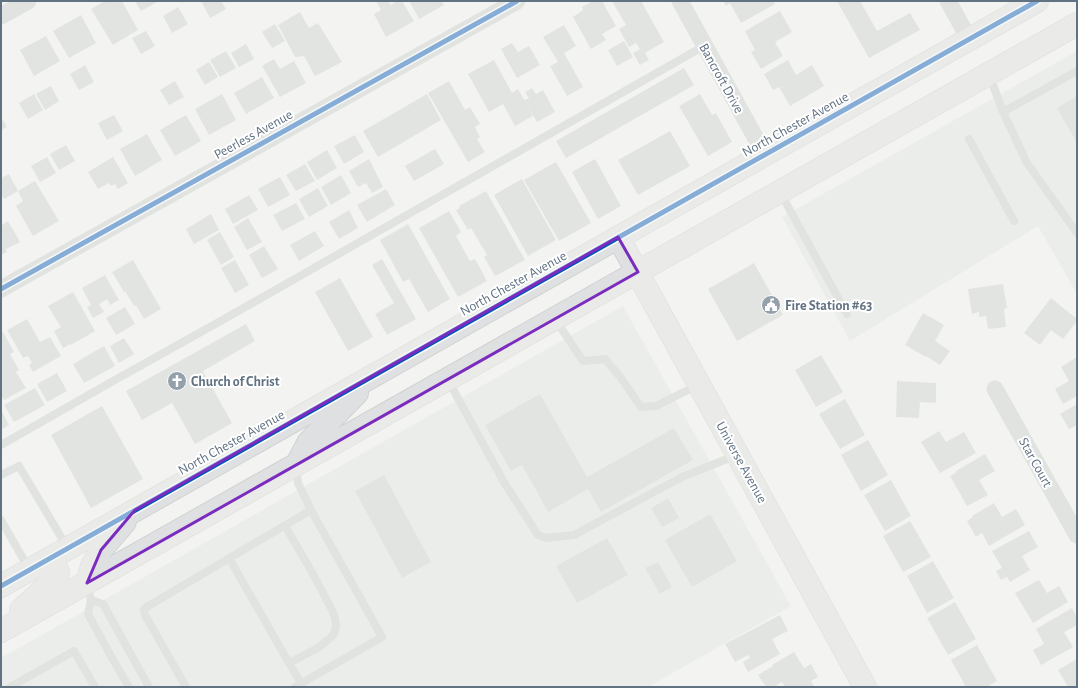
<svg xmlns="http://www.w3.org/2000/svg" width="1078" height="688" font-family="'Alegreya Sans',sans-serif">
<style>
.built{fill:#e3e5e3}
.building{fill:#cfd1d1}
.lines{fill:none;stroke-linecap:round;stroke-linejoin:round}
.secondary-casing{stroke:#d1d2d2;stroke-width:24}
.lane{stroke:#cccece;stroke-width:8}
.street{stroke:#cccece;stroke-width:17}
.secondary{stroke:#dfe0e1;stroke-width:22}
.cycleway-casing{stroke:#fff;stroke-width:8}
.cycleway{stroke:#0057b8;stroke-width:5}
.marked{fill:none;stroke:#7b2cbf;stroke-width:3;stroke-linejoin:round}
.labels{text-anchor:middle;stroke-width:4;stroke-linejoin:round;paint-order:stroke}
.street-label{font-size:14px;fill:#617283;stroke:#fff}
.poi-label{font-size:14px;font-weight:bold;fill:#617283;stroke:#fff;text-anchor:start}
</style>
<rect width="100%" height="100%" fill="#f3f4f1"/>
<!-- built -->
<path class="built" d="M1077,51V294L1038,226L850,341L782,217Z
M623,306L791,606L648,687H1V658Z"/>
<!-- building -->
<path class="building" d="M105,1H112L113,3L116,1H122L138,30L113,45L91,9Z
M135,1H159L141,11Z
M201,1H221L226,9L210,18Z
M376,1H388L391,5L397,1H402L414,21L386,37L374,14L381,10Z
M409,1H441L444,5L419,19Z
M593,1H602L616,26L602,34L606,40L591,49L573,17L583,10L582,7Z
M612,1H641L664,42L645,53L649,60L640,65L633,53L640,49L636,43L629,47L619,29L626,25Z
M723,1H773L775,4L741,23L730,3L726,6Z
M837,1H860L877,31L910,13L920,30L869,58Z
M178,7L188,24L172,33L163,16Z
M780,11L792,32L775,42L783,56L761,69L751,52L755,50L745,31Z
M300,12L309,28L318,23L342,62L315,76L304,56L295,57L278,25Z
M81,15L96,43L69,58L53,31Z
M275,24L285,41L272,48L262,32Z
M564,25L576,46L564,53L583,87L567,96L550,66L558,62L543,37Z
M146,31L155,46L141,54L132,38Z
M46,36L60,61L34,76L20,50Z
M624,41L633,57L617,66L608,50Z
M512,43L518,52L529,46L540,65L517,78L501,49Z
M246,44L254,59L239,67L231,53Z
M226,51L236,68L220,77L210,60Z
M274,59L280,69L294,61L306,83L280,97L262,66Z
M494,60L512,93L518,89L533,116L515,126L503,104L489,112L468,74Z
M788,60L796,75L812,65L824,86L790,106L779,87L773,90L764,74Z
M209,62L218,77L205,85L196,70Z
M85,65L94,82L79,90L70,74Z
M684,68L694,85L566,158L556,141Z
M262,77L274,98L246,114L234,93Z
M175,81L184,97L169,105L160,90Z
M449,81L465,110L470,107L480,124L475,127L480,137L477,139L485,152L468,162L428,93Z
M51,86L59,101L45,110L36,94Z
M532,88L536,94L543,90L555,112L537,122L524,100L529,98L525,92Z
M34,94L43,110L28,119L19,103Z
M222,94L236,120L209,135L195,109Z
M427,94L441,120L378,157L363,131Z
M700,94L712,115L716,113L732,142L708,156L679,106Z
M1077,96V143L1057,108Z
M114,115L123,131L107,140L98,123Z
M186,115L201,141L175,156L160,130Z
M1,117L7,127L1,130Z
M670,131L690,166L638,195L618,160Z
M147,134L162,160L135,176L120,149Z
M355,135L364,152L344,164L334,146Z
M66,145L75,161L59,170L50,154Z
M435,149L444,164L414,181L405,166Z
M327,150L337,168L317,180L307,162Z
M47,157L56,173L40,182L31,166Z
M113,157L128,183L118,189L115,184L111,186L109,183L98,189L88,172Z
M369,159L383,187L372,193L366,183L358,187L349,171Z
M595,159L621,206L598,219L572,172Z
M556,162L591,223L559,241L524,180Z
M305,164L315,181L296,191L286,175Z
M9,174L18,191L4,199L1,193V178Z
M341,175L351,193L331,205L321,187Z
M280,177L290,195L268,207L258,189Z
M522,179L556,240L528,256L494,195Z
M35,181L59,221L33,236L16,206L23,201L18,191Z
M318,188L328,206L309,217L299,199Z
M386,189L395,205L367,222L357,205Z
M486,191L525,260L495,276L484,257L487,255L471,228L468,230L456,210L460,208L459,206Z
M249,195L258,210L233,224L225,209Z
M296,203L305,219L282,231L273,215Z
M349,210L358,228L339,239L329,222Z
M449,211L461,232L456,236L470,261L475,259L487,281L458,297L419,228Z
M211,214L219,230L194,244L186,229Z
M248,218L262,242L247,250L234,227Z
M8,221L20,242L6,249L7,252L1,255V226Z
M408,224L450,299L428,312L409,279L403,282L380,240Z
M315,231L324,246L299,261L290,245Z
M220,232L234,257L221,265L207,240Z
M264,246L278,269L262,278L249,255Z
M382,259L416,319L387,335L375,314L394,303L372,265Z
M133,260L161,309L144,319L136,305L134,306L125,291L124,292L112,272Z
M235,260L249,285L235,293L221,268Z
M754,263L783,315L737,341L708,289Z
M105,275L119,300L110,305L107,299L99,304L104,312L93,318L87,307L91,305L82,288Z
M340,278L373,337L348,351L315,292Z
M1003,284L1007,308L1004,309L1006,327L988,329L986,316L979,317V312L972,314L968,289Z
M73,292L95,331L71,345L70,344L63,348L54,331L61,327L48,306Z
M1051,298L1077,319V321L1063,339L1051,330L1040,345L1024,333Z
M125,307L135,324L116,335L106,318Z
M923,313L944,325L935,341L950,351L940,365L926,356V357L905,345Z
M27,319L40,342L50,337L61,356L33,372L29,365L32,363L28,356L23,358L7,330Z
M246,324L255,341L203,371L232,423L195,444L172,403L142,420L126,391Z
M3,332L14,352L10,354L19,370L16,372L26,388L4,400L1,395V333Z
M124,338L134,354L119,363L110,346Z
M104,346L115,366L84,383L73,364Z
M821,355L843,392L816,407L795,370Z
M1077,357V396L1063,404L1055,389L1069,381L1061,367Z
M57,373L67,391L47,402L37,384Z
M897,381L936,383V403L920,402L919,418L896,417Z
M35,388L45,405L14,422L4,405Z
M540,394L587,477L674,428L693,460L601,512L588,489L548,512L522,465L511,471L485,425Z
M845,399L865,435L840,449L819,414Z
M1077,404V425L1069,429L1060,414Z
M102,406L143,479L91,508L51,435Z
M1,410L9,425L1,430Z
M939,431L946,442L964,432L976,453L940,473L921,442Z
M868,440L888,475L861,491L841,455Z
M985,454L995,471L979,480L988,495L967,506L950,476L956,473V471Z
M384,475L431,562L402,578L355,491Z
M891,480L911,516L885,531L864,495Z
M668,498L679,518L662,527L651,508Z
M994,503L1002,517L1016,509L1025,525L989,546L982,533L976,537L967,521L973,517L972,516Z
M710,514L737,561L692,587L665,540Z
M910,521L931,557L903,572L883,536Z
M1029,531L1038,547L1022,556L1030,570L1010,582L1007,577L1001,580L996,571L1002,568L992,551Z
M607,538L628,575L577,603L556,566Z
M933,561L954,598L927,613L907,576Z
M658,562L672,587L660,594L645,568Z
M1039,580L1047,593L1059,586L1068,602L1033,623L1015,593Z
M955,602L976,639L948,655L927,618Z
M1072,608L1077,617V625L1064,632L1073,647L1041,665L1033,650L1044,644L1036,629Z
M780,615L788,631L772,639L780,654L748,672L743,662L750,658L748,655L735,662L725,644Z
M977,645L997,681L987,687H966L951,660Z
M794,652L804,668L811,664L818,677L811,681L814,687H785L782,682L773,687H766L758,675L773,666L772,665Z
M1077,659V687H1068L1058,670Z"/>
<g class="lines">
<defs>
<path id="secondary" d="M618,237L865,687
M297,464L308,443L357,393
M87,583L92,566L101,550L125,522
M1,586L1037,1
M21,610L54,580L58,573L52,557
M1,631L1077,24"/>
</defs>
<!-- secondary casing -->
<use href="#secondary" class="secondary-casing"/>
<!-- lane -->
<path class="lane" d="M989,74L1003,112L1027,163L1077,233
M1003,112L1077,71
M969,139L1014,221
M780,192L847,314
M555,319L583,361L605,359L621,378L641,407L656,406L698,385
M448,380L505,484L538,535L546,538L574,535L682,477L737,455
M1,445L106,385L226,318L704,46
M1,475L19,466L67,547
M1,520L29,569
M285,526L312,572L332,610L335,618L336,626L334,634L328,640L316,649L289,663L301,683
M229,558L289,663
M87,585L91,600L88,614L112,658L129,687
M91,600L103,604L149,687
M10,687L74,651L95,687
M186,687L145,615L144,610L145,608L311,510L298,483L296,466
M295,687L382,637L311,510"/>
<!-- street -->
<path class="street" d="M680,1L765,155
M948,1L969,39
M1,16L28,1
M1,289L517,1
M995,389L1077,535"/>
<!-- secondary -->
<use href="#secondary" class="secondary"/>
<defs>
<path id="cycleway" d="M1,289L517,1
M1,586L1037,1"/>
</defs>
<!-- cycleway casing -->
<use href="#cycleway" class="cycleway-casing"/>
<!-- cycleway -->
<use href="#cycleway" class="cycleway"/>
</g>
<!-- marked area -->
<path d="M0 0H1078V688H0ZM618,237L638,272L87,583L101,550L135,510Z" fill="#f3f4f1" fill-opacity=".55" fill-rule="evenodd"/>
<path class="marked" d="M618,237L638,272L87,583L101,550L135,510Z"/>
<!-- icons -->
<defs>
<symbol id="civic-disc" viewBox="-11 -11 22 22"><circle r="9.5" fill="#94a0aa" stroke="#fff"/><path d="M-.6-6.5H3V-4.5H.6V-3L4-1V1h2V6H-6V1h2V-1L-.6-3ZM-1.2 2.5V6h2.4V2.5Z" fill="#fff"/></symbol>
<symbol id="church-disc" viewBox="-11 -11 22 22"><circle r="9.5" fill="#94a0aa" stroke="#fff"/><path d="M-1.2-6h2.4v3.5h3.3v2.4h-3.3V6h-2.4V-.1h-3.3v-2.4h3.3Z" fill="#fff"/></symbol>
</defs>
<g fill-rule="evenodd">
<use href="#civic-disc" x="760" y="294" width="22" height="22"/>
<use href="#church-disc" x="166" y="370" width="22" height="22"/>
</g>
<g class="labels">
<!-- street labels -->
<g class="street-label">
<text transform="translate(722 78) rotate(61)" y="5">Bancroft Drive</text>
<text transform="translate(795 124) rotate(-29)" y="5">North Chester Avenue</text>
<text transform="translate(253 134) rotate(-29)" y="5">Peerless Avenue</text>
<text transform="translate(513 283) rotate(-29)" y="5">North Chester Avenue</text>
<text transform="translate(231 442) rotate(-29)" y="5">North Chester Avenue</text>
<text transform="translate(742 462) rotate(61)" y="5">Universe Avenue</text>
<text transform="translate(1036 462) rotate(61)" y="5">Star Court</text>
</g>
<!-- poi labels -->
<g class="poi-label">
<text x="785" y="310">Fire Station #63</text>
<text x="191" y="386">Church of Christ</text>
</g>
</g>
<!-- border -->
<rect width="1078" height="688" fill="none" stroke="#617283" stroke-width="4"/>
</svg>
